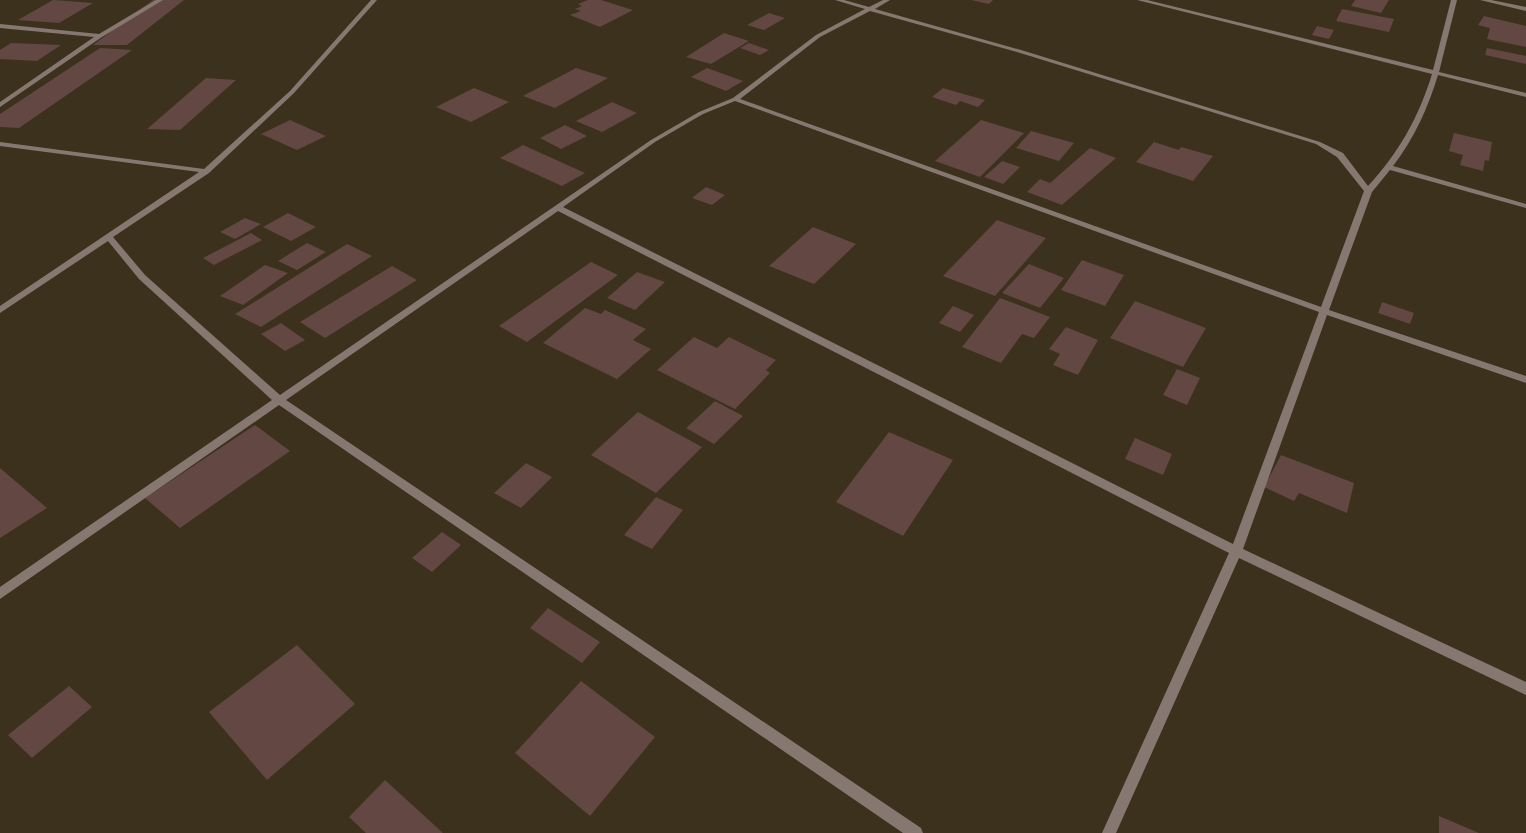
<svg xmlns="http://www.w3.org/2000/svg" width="1526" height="833" font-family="Quicksand,sans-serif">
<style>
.building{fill:#624743}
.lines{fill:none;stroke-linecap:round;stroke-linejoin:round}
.street{fill:#867871;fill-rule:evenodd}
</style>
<rect width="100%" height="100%" fill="#3c311c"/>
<!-- building -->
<path class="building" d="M53,0L93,3L59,23L18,20Z
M153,0H184L127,45H93Z
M588,0H601L633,10L600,27L570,15L581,11L575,9L582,6L578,4Z
M971,0H993L989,4Z
M1355,0H1389L1381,13L1351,6Z
M1342,9L1394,19L1389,32L1336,21Z
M769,13L785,18L764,30L747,25Z
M1484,16L1526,26V47L1487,39L1490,28L1478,25Z
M1317,26L1334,30L1329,39L1312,35Z
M724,33L749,41L711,64L686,57Z
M11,43L61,45L37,61L0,59V50Z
M749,43L769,50L760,55L740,48Z
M100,48L132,50L19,128L0,127V114Z
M1487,48L1526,56V64L1485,55Z
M576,68L608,78L555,108L523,96Z
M707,68L743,81L726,91L691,77Z
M206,78L236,80L180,130L147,129Z
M474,88L509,102L471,122L436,107Z
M943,88L967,95L985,100L978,107L960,101L956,105L932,97Z
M612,102L637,113L602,132L576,121Z
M290,120L326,136L297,150L261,134Z
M981,120L1024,133L980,177L935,161Z
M565,125L587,136L561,149L540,138Z
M1031,131L1074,143L1059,161L1016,148Z
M1454,133L1492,142L1489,161L1485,160L1483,171L1460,165L1463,155L1449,151Z
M1154,142L1179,150L1181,147L1213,156L1193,181L1136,162Z
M523,145L585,173L562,186L500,158Z
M1090,148L1116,158L1062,205L1027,192L1040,179L1050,183Z
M1002,161L1020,167L1003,184L984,177Z
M706,187L725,195L712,205L692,198Z
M288,213L316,227L291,241L263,227Z
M245,218L261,224L235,239L220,232Z
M997,220L1046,238L995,296L943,276Z
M813,227L856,244L814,284L769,266Z
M251,233L262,240L214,265L203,258Z
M307,243L326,252L297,270L278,261Z
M347,244L372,256L261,327L235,314Z
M1082,260L1124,275L1105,306L1061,290Z
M591,262L618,275L527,342L499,326Z
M1029,264L1064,278L1040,308L1002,293Z
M265,265L288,273L243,305L220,296Z
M392,266L417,280L325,338L300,322Z
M637,272L665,282L635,310L607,298Z
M1000,298L1050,317L1034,338L1022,334L1001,363L962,347Z
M1135,301L1206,328L1183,367L1110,338Z
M1382,302L1414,313L1410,324L1378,313Z
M953,306L974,315L960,332L939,323Z
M585,308L601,314L605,310L646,329L633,340L651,349L617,379L543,343Z
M281,323L305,340L285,351L261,334Z
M1066,327L1098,340L1078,375L1053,365L1060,354L1049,349Z
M694,337L717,348L729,337L776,360L766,370L770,373L735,409L657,370Z
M1177,369L1200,378L1187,405L1163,395Z
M715,401L743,416L714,444L686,428Z
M638,412L702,447L656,493L591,455Z
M255,425L290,451L180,528L145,498Z
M889,432L953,460L903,536L836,502Z
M1135,438L1172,454L1163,475L1125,459Z
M1281,455L1354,483L1347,513L1299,493L1294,501L1264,487Z
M526,463L552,477L521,508L494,493Z
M0,468L47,508L0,538Z
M656,497L683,510L652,549L624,535Z
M442,532L461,545L432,572L412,558Z
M548,608L600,642L582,663L530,628Z
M297,645L355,704L267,780L209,712Z
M581,681L655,737L590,816L515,753Z
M69,686L92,707L32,758L8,735Z
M385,780L443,833H366L349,817Z
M1439,816L1479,833H1439Z"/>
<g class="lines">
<!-- street -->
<path class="street" d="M156,0H163L102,37L0,107V102L94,37L0,28V24L99,34Z
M371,0H377L294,93L209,173L113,237L145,275L280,395L651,140L699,112L733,98L816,35L865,9L835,0H844L869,7L883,0H890L875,9L1021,50L1320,142L1343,153L1368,186C1398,154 1419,117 1432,74L1137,0H1147L1433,70L1451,0H1457L1439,72L1526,93V97L1438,75C1428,108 1414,139 1393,166L1526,204V208L1390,170L1372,192L1329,310L1526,376V383L1327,315L1243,549L1526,682V695L1239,558L1116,833H1102L1229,553L558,211L286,400L921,828L923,833H903L279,405L0,599V587L272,400L139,279L108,241L0,313V306L199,172L0,146V142L204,169L290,91ZM870,11L1017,52L1316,144L1337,157L1364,191L1321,307L740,99L820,37ZM735,101L1319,312L1233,544L563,207L655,142L703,114Z
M1480,0H1491L1526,7V11Z"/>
</g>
</svg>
